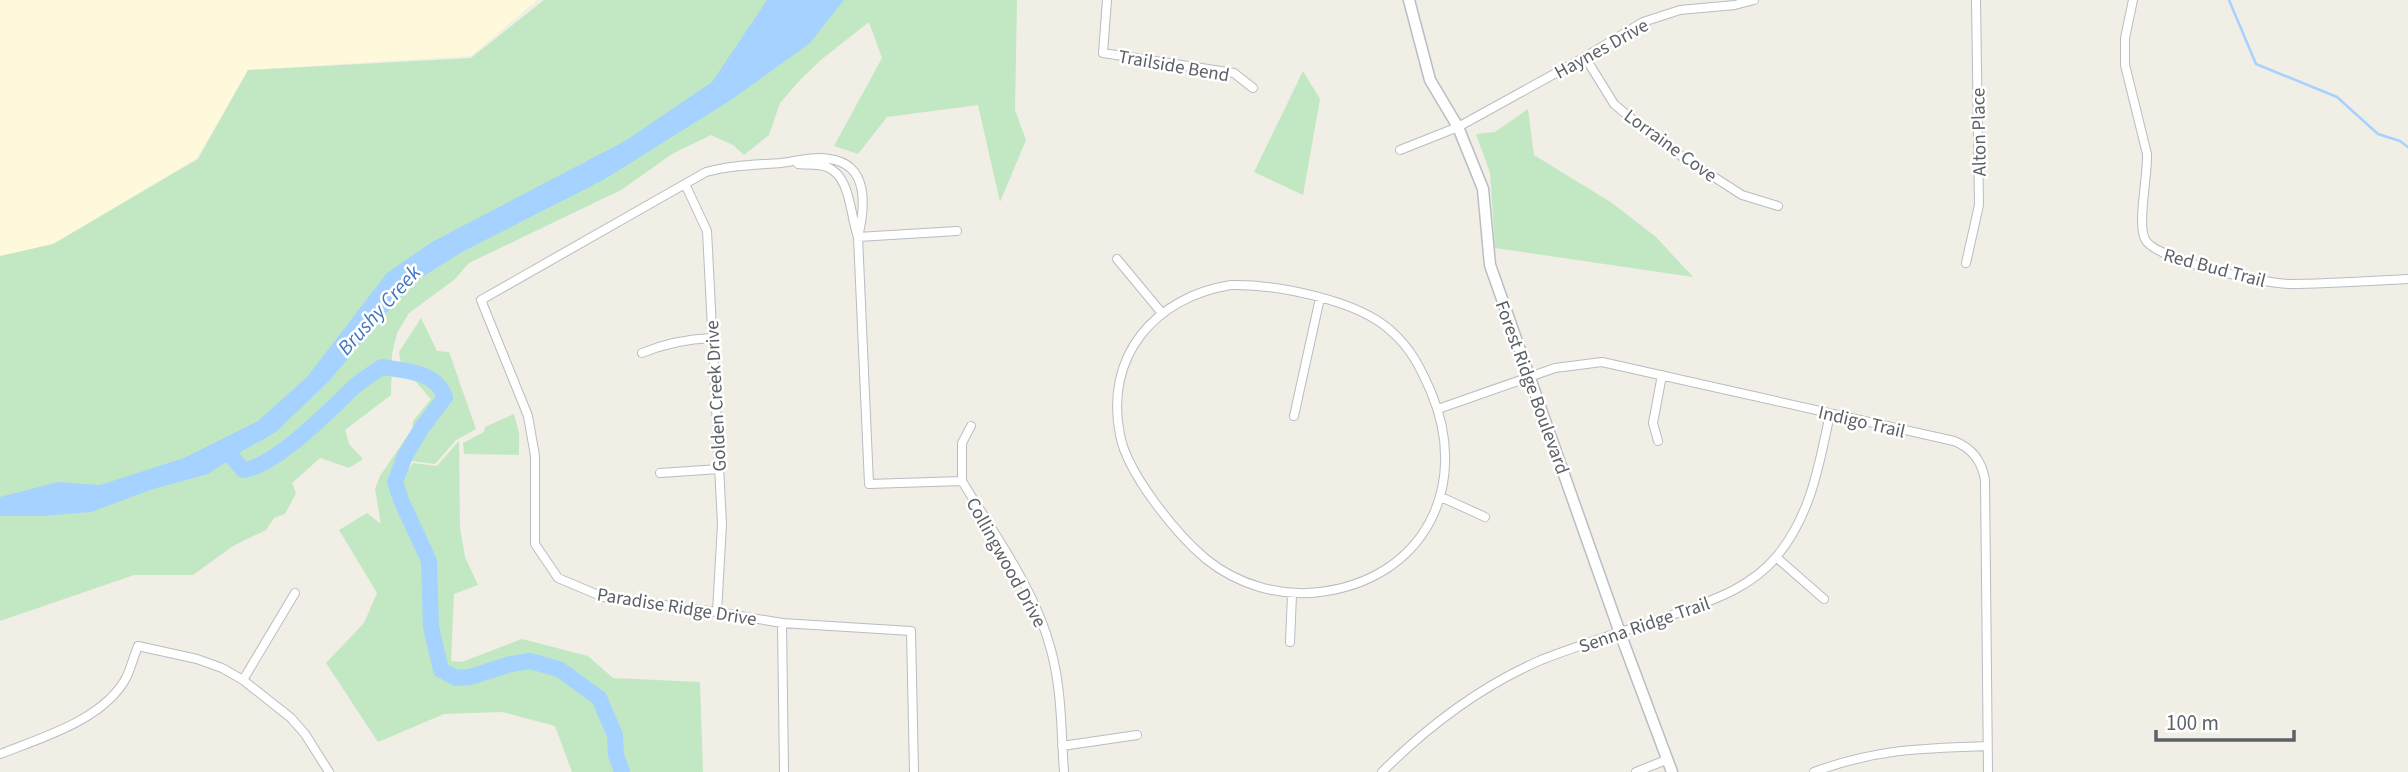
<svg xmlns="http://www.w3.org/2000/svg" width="2408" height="772" font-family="'Source Sans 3',sans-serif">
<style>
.commercial{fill:#fff9db}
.green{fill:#c1e8c3}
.water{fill:#a5d2ff}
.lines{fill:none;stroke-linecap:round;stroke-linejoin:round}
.stream{stroke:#a5d2ff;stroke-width:2.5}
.river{stroke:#a5d2ff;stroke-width:16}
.street-casing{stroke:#babcc1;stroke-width:10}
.secondary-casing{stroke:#babdc3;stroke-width:13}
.street{stroke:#fff;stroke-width:8}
.secondary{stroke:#fff;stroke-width:10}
.labels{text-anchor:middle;stroke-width:5;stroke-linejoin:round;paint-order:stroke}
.street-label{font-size:19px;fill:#5d6066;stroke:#fff}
.water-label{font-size:21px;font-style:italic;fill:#4076bf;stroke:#fff}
</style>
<rect width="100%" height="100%" fill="#f0eee5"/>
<!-- commercial -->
<path class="commercial" d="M0,0H537L471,56L248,70L197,158L54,244L0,256Z"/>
<!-- green -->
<path class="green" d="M544,0H1017L1015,110L1026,140L1000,202L978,105L887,117L858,154L834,146L882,58L869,22L822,59L801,79L780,103L769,135L744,155L733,145L711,135L672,154L621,190L469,263L454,280L409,313L397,333L392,354L391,395L345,430L349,444L363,459L349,468L320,458L292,483L296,493L285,514L274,518L266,530L233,546L193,575H134L0,621V256L53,244L198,159L248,70L471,58Z
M1303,71L1320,99L1303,195L1254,172Z
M1528,109L1534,155L1612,203L1656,237L1693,277L1495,248L1490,173L1476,134L1495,132Z
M421,318L437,351L449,352L476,429L456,440L435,464L411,461L413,421L431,399L401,365L399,352Z
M514,414L519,433V455L464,454L463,443L484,432L485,427Z
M410,432L409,463L403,476L413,463L437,466L459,441L460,528L465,557L478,585L454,594L451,661L462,662L522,639L588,656L613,678L700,682L703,772H572L555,726L502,712L444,714L378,742L326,663L364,623L377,593L339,530L367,513L381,524L375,489L380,476Z"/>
<!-- water -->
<path class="water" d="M767,0H844L810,43L734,98L605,179L462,252L411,284L329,381L276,432L244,450L208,474L153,489L91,512L41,516H0V497L58,482L100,485L184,458L258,421L307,377L387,273L432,242L625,141L712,82Z"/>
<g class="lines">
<!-- stream -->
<path class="stream" d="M2229,0L2256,64L2337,97L2378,134L2400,141L2408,147"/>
<!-- river -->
<path class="river" d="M228,452L243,470C275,467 331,409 355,386C363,379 373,373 382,367C406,371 436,371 445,397L421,429L405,456L395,482L401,500L429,561L431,627L441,670L456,678L470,677L511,664L530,661L559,669L599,698L615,735L616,755L622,772"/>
<defs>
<path id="street" d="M1107,0L1103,53L1234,73L1253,88
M2133,0L2125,38V65L2147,154C2148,175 2137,224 2145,239C2154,260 2266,284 2290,284C2329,284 2369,281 2408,279
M1585,57L1614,104L1658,141L1742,195L1778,206
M1400,150L1458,127L1585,57L1643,22L1680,10L1735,5L1754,0
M798,164C807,165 819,164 827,167C851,176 850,216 858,237
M685,184L707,231L722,524L717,612
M858,237L957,231
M1117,259L1161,312
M1966,263L1979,205L1976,0
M1231,285C1276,284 1358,300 1391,331C1411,348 1421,369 1431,392C1471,486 1424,579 1320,592C1280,597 1238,585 1206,559C1176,534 1127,473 1120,435C1104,356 1155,297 1231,285Z
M642,353C666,343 687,339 712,338
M1438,409L1555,368L1602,362L1954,441C1972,448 1982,461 1985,480L1988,772
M1294,416L1320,298
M1658,441L1653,423L1662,375
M660,473L719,469
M962,481C994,534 1035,589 1051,650C1062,690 1061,731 1064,772
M962,481V443L971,426
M1441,497L1485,517
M1776,557L1824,599
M782,623L784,772
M1290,642L1292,594
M243,680L295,593
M1062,746L1137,735
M0,754C41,738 106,719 127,676C131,667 134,656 138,646L197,659L222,668L243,680L291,718L305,734L329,772
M914,772L911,631L782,623L717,612L603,597L558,578L535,544V456L528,416L481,300L706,172C731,165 755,165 781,163C796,161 814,156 829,159C870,164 865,208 858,237L869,484L962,481
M1382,772C1428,726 1481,686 1541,660C1584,643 1629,630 1672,615C1710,601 1750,589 1777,556C1811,515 1819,465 1830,414
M1636,772L1666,760
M1814,772C1875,749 1923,748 1987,746"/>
<path id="secondary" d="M1409,0L1430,80L1458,127L1483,189L1490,265L1620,633L1672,772"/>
</defs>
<!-- street casing -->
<use href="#street" class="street-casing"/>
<!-- secondary casing -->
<use href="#secondary" class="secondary-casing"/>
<!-- street -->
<use href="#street" class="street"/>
<!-- secondary -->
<use href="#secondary" class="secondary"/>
</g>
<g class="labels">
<!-- street labels -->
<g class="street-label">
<text transform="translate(1601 48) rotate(-29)" y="7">Haynes Drive</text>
<text transform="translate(1174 65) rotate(10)" y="7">Trailside Bend</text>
<text transform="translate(1978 132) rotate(-91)" y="7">Alton Place</text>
<text transform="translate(1671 145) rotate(36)" y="7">Lorraine Cove</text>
<text transform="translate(2215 267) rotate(15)" y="7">Red Bud Trail</text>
<text transform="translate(1533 387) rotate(70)" y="7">Forest Ridge Boulevard</text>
<text transform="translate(715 396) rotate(-93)" y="7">Golden Creek Drive</text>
<text transform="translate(1862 421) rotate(13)" y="7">Indigo Trail</text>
<text transform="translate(1007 562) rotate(61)" y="7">Collingwood Drive</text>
<text transform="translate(677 606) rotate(9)" y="7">Paradise Ridge Drive</text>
<text transform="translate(1644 624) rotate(-19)" y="7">Senna Ridge Trail</text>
</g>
<!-- water labels -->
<g class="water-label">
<text transform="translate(379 310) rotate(-48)" y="7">Brushy Creek</text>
</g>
</g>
<!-- scale -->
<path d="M2156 730v10h138v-10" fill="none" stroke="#5d6066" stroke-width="3.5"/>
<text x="2166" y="730" font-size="21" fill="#5d6066" stroke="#ffffff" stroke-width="5" paint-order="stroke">100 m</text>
</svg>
